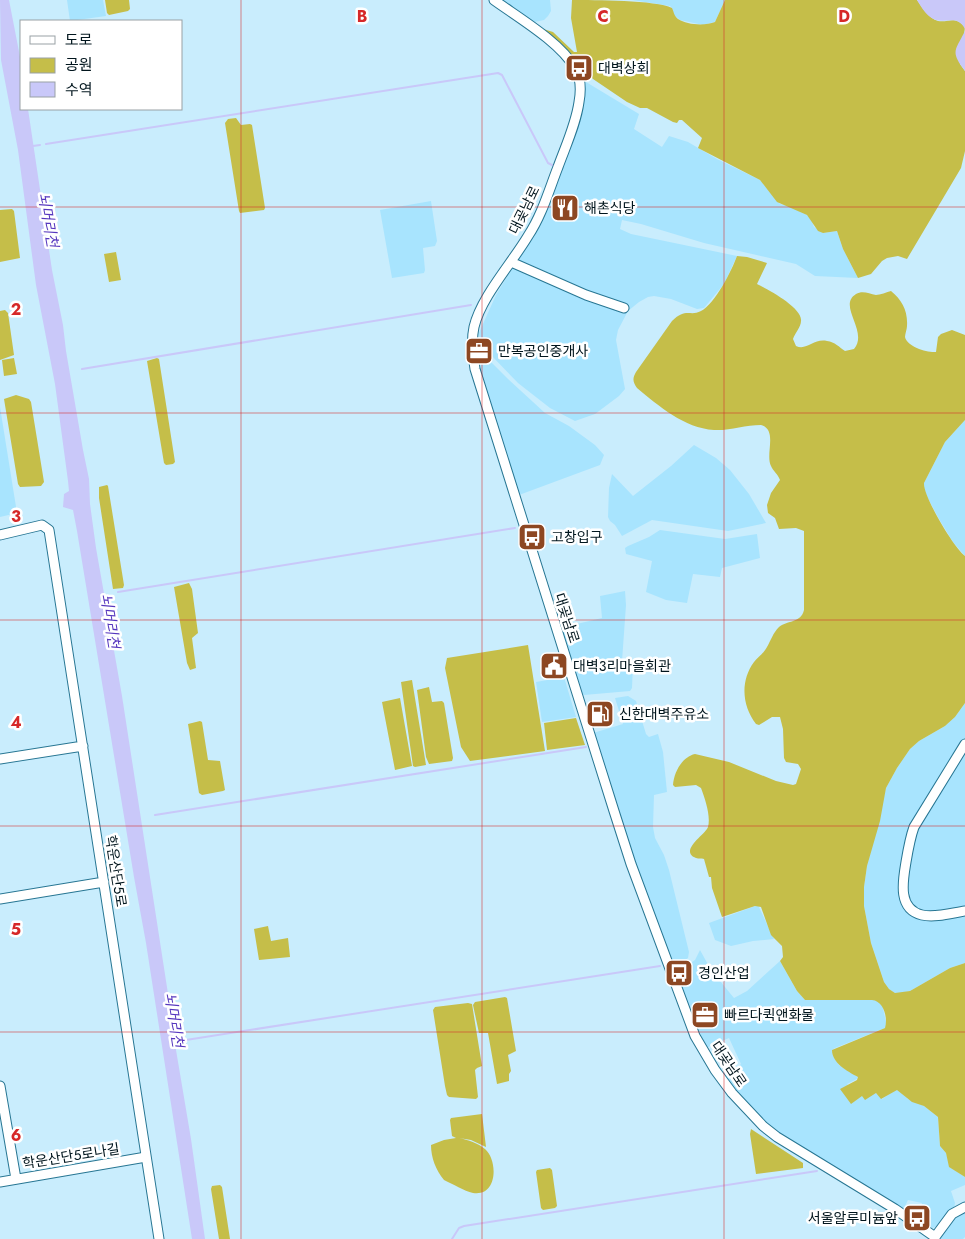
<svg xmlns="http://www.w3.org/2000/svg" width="965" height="1239" font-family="Jost,'Noto Sans KR',sans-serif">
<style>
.built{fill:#a8e4fe}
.green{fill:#c5be49}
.water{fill:#c9c8f9}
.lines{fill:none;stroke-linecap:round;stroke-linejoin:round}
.stream{stroke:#c9c8f9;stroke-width:2}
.minor-casing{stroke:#277693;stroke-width:11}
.minor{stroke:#fff;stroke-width:9}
.grid{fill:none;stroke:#d62828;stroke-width:1;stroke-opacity:0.55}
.labels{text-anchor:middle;stroke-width:5;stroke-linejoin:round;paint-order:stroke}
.poi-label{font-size:14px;fill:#01151d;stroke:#fff;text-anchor:start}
.street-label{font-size:14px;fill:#01151d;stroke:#fff}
.water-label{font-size:15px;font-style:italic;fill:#5637be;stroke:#fff}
.grid-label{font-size:16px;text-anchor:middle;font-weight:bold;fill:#d62828;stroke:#fff;stroke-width:5;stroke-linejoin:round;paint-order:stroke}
</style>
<rect width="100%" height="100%" fill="#c9edfd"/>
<!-- built -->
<path class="built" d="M67,0H103L106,16L70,21Z
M499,0H550L551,11L548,16L544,20L530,23Z
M632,0H725L715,22L703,25L680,20L674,15L672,8L670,6Z
M586,82L639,114L634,129L662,147L669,136L688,142L717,159L760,180L780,204L789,206L807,215L811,219L814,227L823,233L837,231L843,249L858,278L815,276L796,264L704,243L641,224L622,220L620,229L631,234L737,256L724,284L704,308L697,309L671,299L654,296L648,297L639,302L628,311L618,330L616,340L625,389L619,396L595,414L575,421L550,408L518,383L490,354L478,335L496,295L535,231L583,85Z
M431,201L437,241L435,246L423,248L425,270L424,273L392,278L380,210Z
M483,354L508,379L545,413L569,426L595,445L604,455L600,465L519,495L476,357Z
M0,407L17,513L0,517Z
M965,420V556L953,542L939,519L923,489L924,483L945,442Z
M694,445L716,458L730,470L749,494L766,523L728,531L652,520L622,536L615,525L610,521L608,517L609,488L612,474L633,496L671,466Z
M660,530L725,539L757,534L760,558L722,568L720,577L693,574L687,603L666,600L646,592L652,561L626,554L625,548L628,546L649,537Z
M625,591L626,605L622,661L633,663L632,688L630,691L584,695L581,693L561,631L564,627L602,618L600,596Z
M564,677L576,717L542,722L536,682Z
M628,696L636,701L646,734L649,737L658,734L663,752L667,792L654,795L653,827L655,838L664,855L669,870L689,952L688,958L680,964L672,963L637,871L593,733L623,724L615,698Z
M965,703V963L950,968L910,991L902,993H895L889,989L884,982L871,943L864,906V887L867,866L886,788L897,768L910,749L919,741L945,726L955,717Z
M758,905L774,939L753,941L731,946L715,940L709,923Z
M700,950L711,970L734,998L747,991L780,961L797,991L805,1000H877L882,1004L887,1026L885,1028L835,1048L832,1050L833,1056L839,1065L858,1077L857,1079L847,1084L862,1096L876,1093L882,1099L897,1089L908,1099L924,1106L938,1117L940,1146L946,1153L950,1167L965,1177V1185L951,1191L955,1203L954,1208L939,1225L933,1228L918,1219L922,1203L908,1200L903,1210L765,1125L725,1080L726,1077L741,1064L729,1038L706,1048L678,978L679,971L695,960Z
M965,1211V1237L963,1239H941L939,1238L954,1217Z"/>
<!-- green -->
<path class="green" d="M105,0H129L130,9L128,11L109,15L107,13Z
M572,0C594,0 656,0 672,8C674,12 674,16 678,19C687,25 705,26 715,22L725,0H917C922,7 929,19 938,21C949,23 954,15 965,27L960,64L965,71V151L961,168L907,259L898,256L887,258L882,261L871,274L858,278L843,249L837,231L823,233L818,231L807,215L777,202L760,180L698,148L702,138L682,120H679L677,123L673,122L647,108H640L627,102L593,79L580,63L540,28L553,32L574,52H577L571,18Z
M236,118L241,125L250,124L252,125L265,208L264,210L240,213L239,211L225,123L228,119Z
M12,209L14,211L20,258L0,262V210Z
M116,252L121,280L109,282L104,254Z
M737,256L747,257L767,263L757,284C767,289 803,308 801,321C801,327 795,333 793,339L796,346C807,351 814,338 827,341C835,342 839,347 845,351L854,349C869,331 837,306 856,294C863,290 869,294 876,295C880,295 887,292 891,291C902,300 908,311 907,326C907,329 905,334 905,337C907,347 928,353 936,352L938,337L941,334L952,330L965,335V420L945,442L924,483C923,496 954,548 965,556V703L955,717L945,726L919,741L910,749L897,768L886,788L880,821L867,866L864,887V906L871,943L884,982L889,989L895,993L910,991L950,968L965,963V1177L949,1167L946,1153L940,1146L938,1117L924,1106L912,1102L897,1090L881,1099L876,1093L865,1100L862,1096L851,1104L840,1089L857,1080L858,1077C847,1071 832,1063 832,1050L885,1028C888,1018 884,1001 872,1000H805L797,991L780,961L783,957L782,946L771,935L761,907L755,906L722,917L712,888L711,877H709L704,859C701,858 699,859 696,858C678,851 706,834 708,827C711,816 705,799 701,788L696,785L675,787L673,785C674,772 682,757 695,754L729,762L776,781L793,785L796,784L801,769L798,764L786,762L784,758L783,729L780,717H772L759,725L756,724C742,706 740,681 754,662C758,657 764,653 767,647C771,640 773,633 779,627C788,620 801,623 804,610V531L796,528L779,529L775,518L768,513L767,505L771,493L780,480C778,474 773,471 771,466C765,454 778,430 761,425C745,425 729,431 714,430C684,428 659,406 637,388C633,382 632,379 636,372L672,321C686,307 690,317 701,311C715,304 732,270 737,256Z
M5,310L8,313L14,355L0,360V311Z
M14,358L17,374L4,376L2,360Z
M157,358L159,359L175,462L173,464L166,465L164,463L147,361Z
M16,395L29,399L31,402L44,482L41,486L20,487L18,484L4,399Z
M107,485L108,486L124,585L123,588L113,589L99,498V487Z
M189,583L192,589L198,633L192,638L196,668L190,670L187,663L174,587Z
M528,645L545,751L470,761L461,747L445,668L447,658Z
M412,680L426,765L415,767L413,766L401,682Z
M429,687L432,702L442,701L444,703L453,758L452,761L429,764L426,757L417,690Z
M400,698L412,766L395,770L382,702Z
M576,718L585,745L547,750L544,723Z
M200,721L202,722L208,760L220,761L225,790L223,791L202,795L199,793L188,724Z
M268,926L271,941L288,938L290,957L259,960L254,929Z
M505,997L507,998L516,1051L508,1055L511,1071L509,1074V1081L497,1084L488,1033H479L473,1005L475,1002Z
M468,1003L472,1004L482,1066L477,1068L475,1070L478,1097L476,1099L449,1097L447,1095L445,1086L433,1010L435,1007Z
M482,1114L486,1147L471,1140L459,1138C468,1140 478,1143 485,1149C498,1160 498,1197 473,1193C464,1191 453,1184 444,1180C436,1170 431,1158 431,1145L444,1140L456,1138L452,1136L450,1120L451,1118Z
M751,1129L803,1163V1168L756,1174L750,1134Z
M550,1168L552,1170L557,1206L555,1208L543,1210L541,1208L536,1172L537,1170Z
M220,1185L222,1187L230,1239H219L211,1189L212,1186Z"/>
<!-- water -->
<path class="water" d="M0,0H9L21,62V109H28L52,270L63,325L66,351L83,450L89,479L90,504L96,548L122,696L175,1039L178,1040V1042L175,1044L191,1139L205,1239H192L146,943L134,877L77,531L73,510L63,507L64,494L69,491L68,481L55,384L36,285L18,150L1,60Z
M917,0H965V29C958,15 947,23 936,20C928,18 921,7 917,0Z
M965,31V71C950,51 955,51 965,31Z"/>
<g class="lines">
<!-- stream -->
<path class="stream" d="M46,144L498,73L502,75L548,163L554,166
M33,146L40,145
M82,369L471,305
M118,592L515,528
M155,815L586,747
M186,1040L660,966
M452,1239L459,1228L464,1226L817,1171"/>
<defs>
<path id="minor" d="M494,0C519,18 560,42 575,68C581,78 581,91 579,102C576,124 566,145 558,167C549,190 542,215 528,236C512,263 481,297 474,327C471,341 473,355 475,369L614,811L631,864L695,1036L715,1070L732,1093L763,1126L777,1137L895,1209L935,1237V1239
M511,262L586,295L624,308
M0,535L42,525L49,530L159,1239
M965,744L914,827C910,838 908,850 906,862C903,880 897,909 922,915C935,918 952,913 965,911
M0,759L83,746
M0,899L104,882
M0,1086L16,1179
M0,1182L146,1157
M935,1237L952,1214L965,1207"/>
</defs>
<!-- minor casing -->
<use href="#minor" class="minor-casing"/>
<!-- minor -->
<use href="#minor" class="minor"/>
</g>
<!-- grid -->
<path class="grid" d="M241,0V1239M482,0V1239M724,0V1239M0,207H965M0,413H965M0,620H965M0,826H965M0,1032H965"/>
<!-- icons -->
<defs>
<symbol id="bus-square" viewBox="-11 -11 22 22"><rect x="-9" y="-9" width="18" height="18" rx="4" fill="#8d4722" stroke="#fff"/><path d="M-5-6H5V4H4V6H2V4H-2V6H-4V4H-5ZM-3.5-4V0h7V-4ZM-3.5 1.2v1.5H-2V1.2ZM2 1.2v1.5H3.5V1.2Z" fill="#fff"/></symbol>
<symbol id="restaurant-square" viewBox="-11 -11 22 22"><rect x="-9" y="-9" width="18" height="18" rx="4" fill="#8d4722" stroke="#fff"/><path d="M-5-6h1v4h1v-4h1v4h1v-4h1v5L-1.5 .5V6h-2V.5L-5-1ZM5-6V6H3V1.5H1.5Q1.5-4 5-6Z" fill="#fff"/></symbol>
<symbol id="office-square" viewBox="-11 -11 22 22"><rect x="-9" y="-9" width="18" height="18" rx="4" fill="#8d4722" stroke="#fff"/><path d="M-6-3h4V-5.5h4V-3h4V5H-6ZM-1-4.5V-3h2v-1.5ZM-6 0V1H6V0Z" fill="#fff"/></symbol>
<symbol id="civic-square" viewBox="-11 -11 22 22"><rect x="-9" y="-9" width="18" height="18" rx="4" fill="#8d4722" stroke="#fff"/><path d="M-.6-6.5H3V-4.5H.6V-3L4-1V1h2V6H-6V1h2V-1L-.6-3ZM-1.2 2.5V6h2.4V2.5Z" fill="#fff"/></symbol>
<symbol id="fuel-square" viewBox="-11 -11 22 22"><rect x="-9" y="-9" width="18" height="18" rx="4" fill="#8d4722" stroke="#fff"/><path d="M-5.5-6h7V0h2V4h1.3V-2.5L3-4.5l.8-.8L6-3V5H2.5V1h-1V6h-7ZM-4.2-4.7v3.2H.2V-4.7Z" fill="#fff"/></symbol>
</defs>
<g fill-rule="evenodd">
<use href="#bus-square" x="563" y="52" width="32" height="32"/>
<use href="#restaurant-square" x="549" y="192" width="32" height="32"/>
<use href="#office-square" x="463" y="335" width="32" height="32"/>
<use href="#bus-square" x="516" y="521" width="32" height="32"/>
<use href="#civic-square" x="538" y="650" width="32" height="32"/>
<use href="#fuel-square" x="584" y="698" width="32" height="32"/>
<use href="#bus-square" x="663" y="957" width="32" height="32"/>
<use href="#office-square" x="689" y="999" width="32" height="32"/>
<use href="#bus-square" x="901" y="1202" width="32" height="32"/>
</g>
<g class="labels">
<!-- poi labels -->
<g class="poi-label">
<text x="598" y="73">대벽상회</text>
<text x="584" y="213">해촌식당</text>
<text x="498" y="356">만복공인중개사</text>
<text x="551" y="542">고창입구</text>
<text x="573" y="671">대벽3리마을회관</text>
<text x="619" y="719">신한대벽주유소</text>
<text x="698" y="978">경인산업</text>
<text x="724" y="1020">빠르다퀵앤화물</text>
<text x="898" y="1223" text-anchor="end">서울알루미늄앞</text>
</g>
<!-- street labels -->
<g class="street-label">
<text transform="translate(524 210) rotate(-64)" y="5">대곶남로</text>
<text transform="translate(567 618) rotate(72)" y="5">대곶남로</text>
<text transform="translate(116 871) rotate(81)" y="5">학운산단5로</text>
<text transform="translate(729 1064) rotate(56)" y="5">대곶남로</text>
<text transform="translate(71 1156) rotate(-9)" y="5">학운산단5로나길</text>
</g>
<!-- water labels -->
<g class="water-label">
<text transform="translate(48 220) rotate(80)" y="5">뇌머리천</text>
<text transform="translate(110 621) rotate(81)" y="5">뇌머리천</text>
<text transform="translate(174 1020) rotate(81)" y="5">뇌머리천</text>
</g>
</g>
<g class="grid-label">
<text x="362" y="22">B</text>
<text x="603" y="22">C</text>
<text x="844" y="22">D</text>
<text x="16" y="315">2</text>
<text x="16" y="522">3</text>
<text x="16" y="728">4</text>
<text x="16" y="935">5</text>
<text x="16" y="1141">6</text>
</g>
<!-- legend -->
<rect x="20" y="20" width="162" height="90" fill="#ffffff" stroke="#99a1a5"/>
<rect x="30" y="36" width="25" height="8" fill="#ffffff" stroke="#99a1a5"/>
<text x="65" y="45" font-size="15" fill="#01151d">도로</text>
<rect x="30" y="58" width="25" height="15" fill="#c5be49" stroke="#99a1a5"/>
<text x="65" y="70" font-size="15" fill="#01151d">공원</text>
<rect x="30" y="82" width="25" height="15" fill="#c9c8f9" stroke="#99a1a5"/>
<text x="65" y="95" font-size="15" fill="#01151d">수역</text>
</svg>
